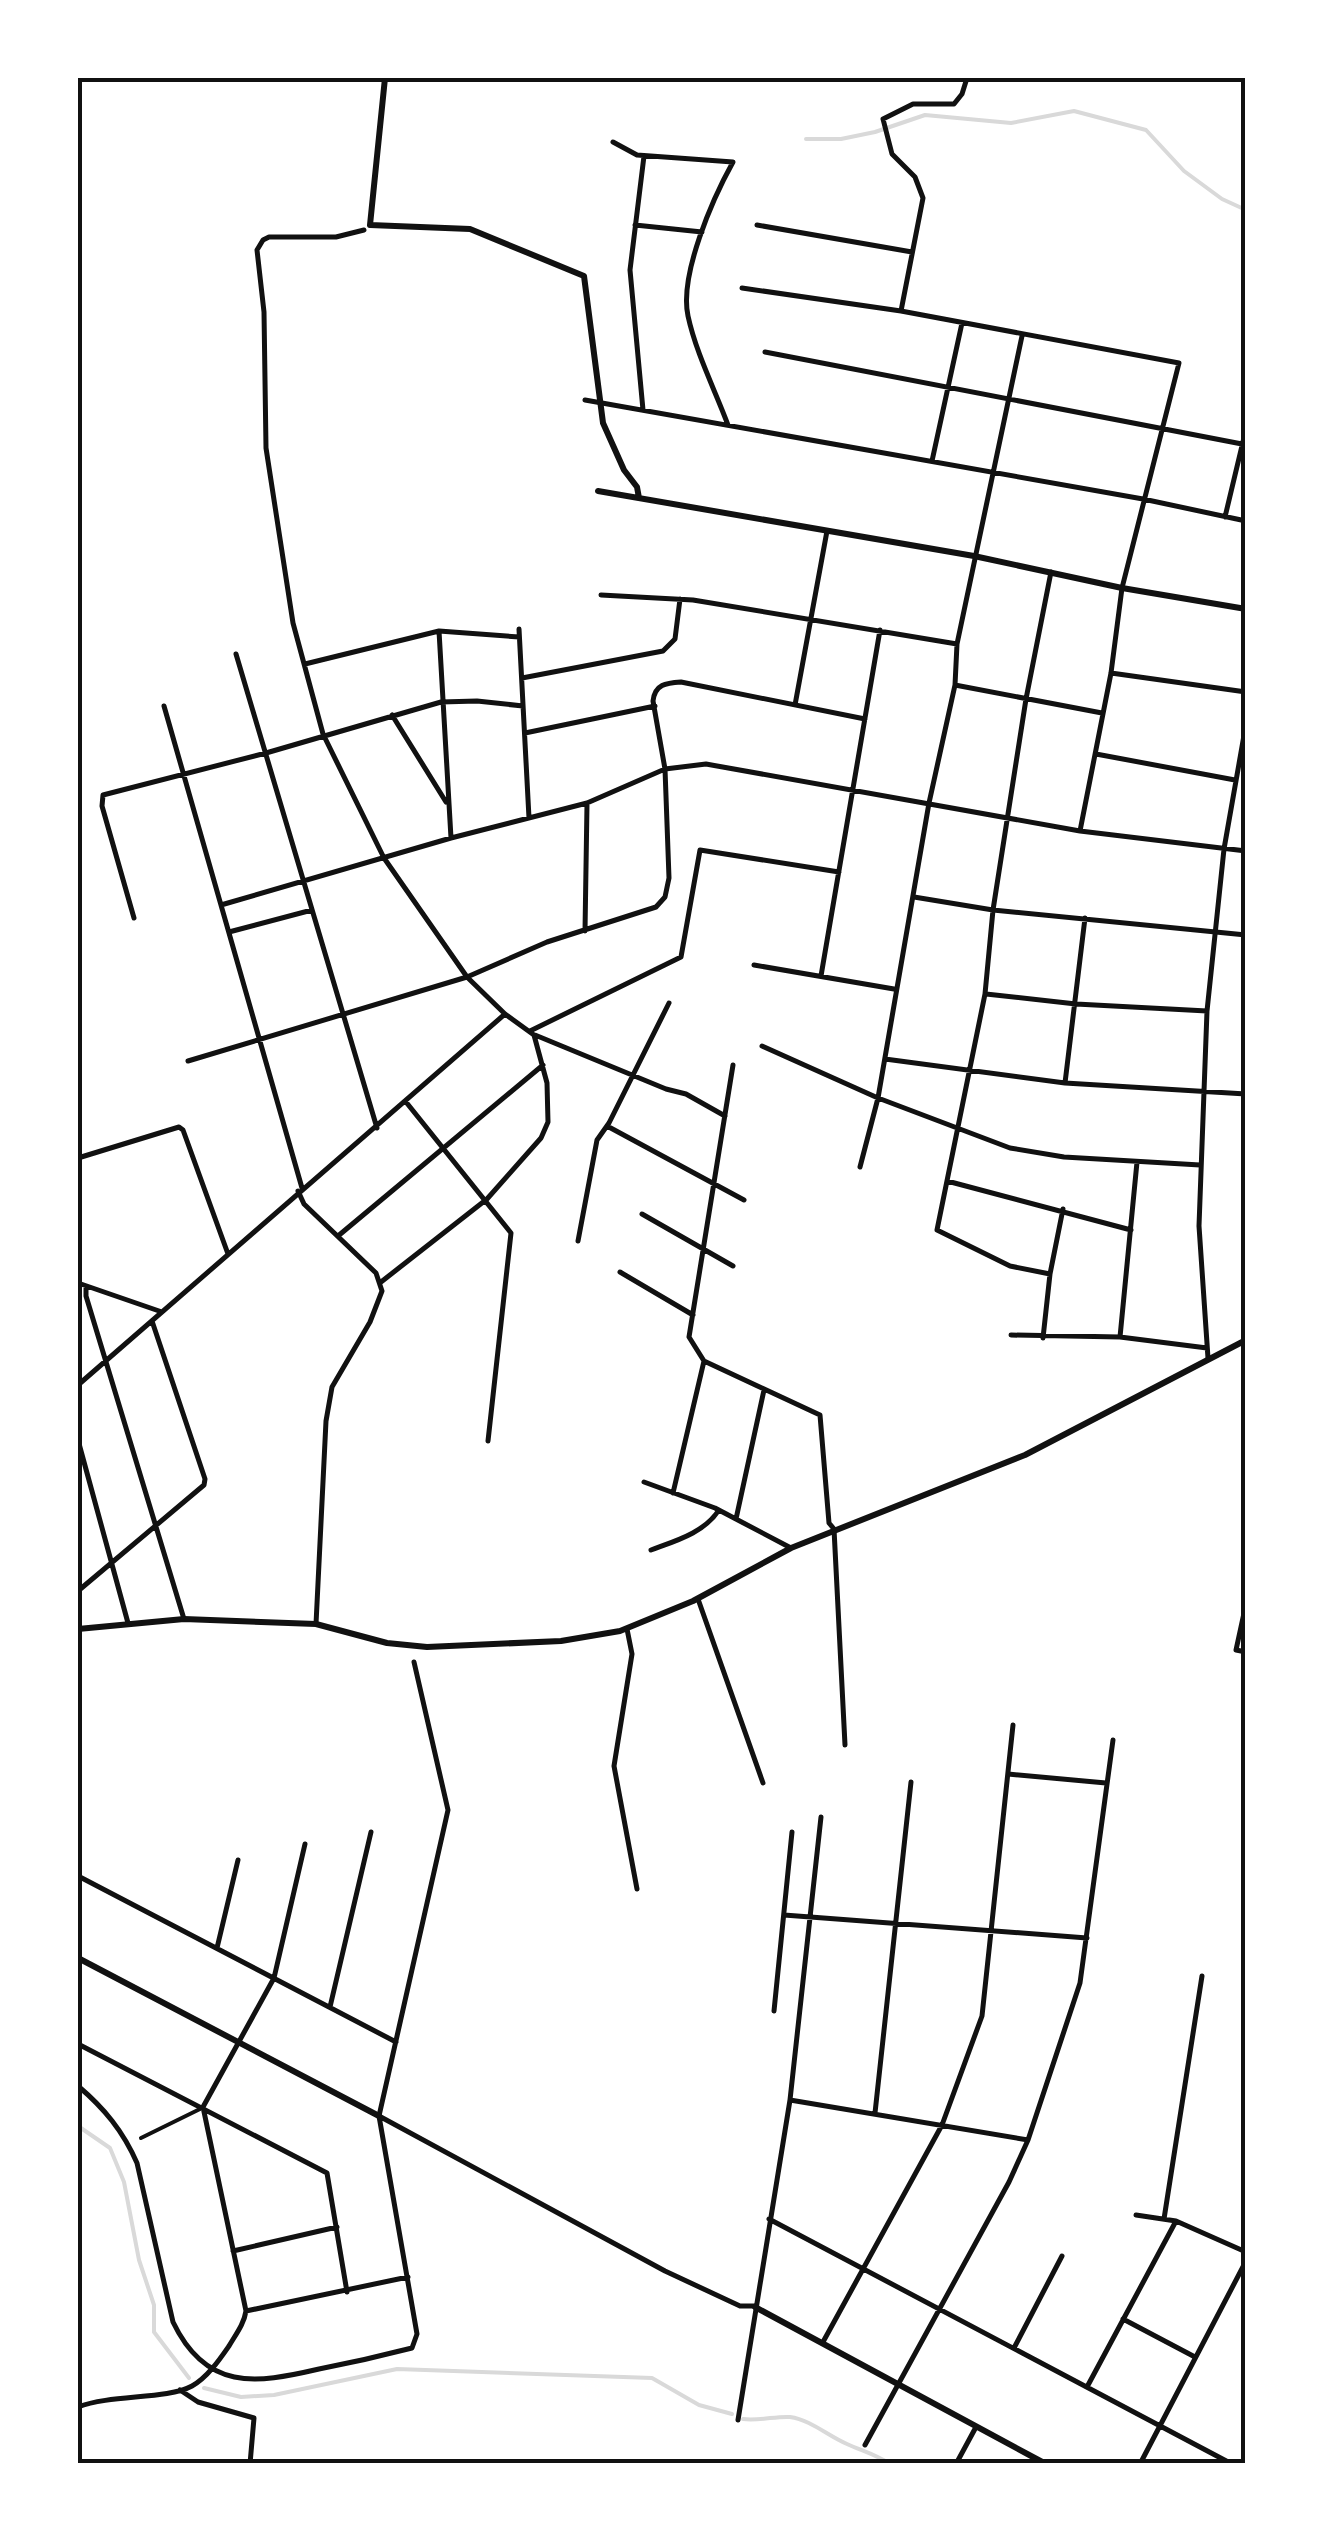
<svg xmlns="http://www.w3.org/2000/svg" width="1323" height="2541" font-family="'Libre Baskerville',serif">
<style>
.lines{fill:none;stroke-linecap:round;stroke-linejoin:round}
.stream{stroke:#d9d9d9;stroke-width:4}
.pedestrian{stroke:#111;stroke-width:4}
.minor{stroke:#111;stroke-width:5}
.tertiary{stroke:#111;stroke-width:6}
.neatline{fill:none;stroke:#111;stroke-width:4}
</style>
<rect width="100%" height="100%" fill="#fff"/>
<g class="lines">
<!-- stream -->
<path class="stream" d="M806,139H841L875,132L925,115L1011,123L1074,111L1146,130L1184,171L1222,199L1246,210
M78,2126L110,2148L124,2182L139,2260L154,2305V2332L189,2378
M204,2388L241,2397L274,2395L397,2369L652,2378L699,2405L732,2414
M743,2419C760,2421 776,2416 790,2417C811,2420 828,2436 847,2444C862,2451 875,2454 890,2464"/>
<!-- pedestrian -->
<path class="pedestrian" d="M141,2138L200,2109"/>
<!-- minor -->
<path class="minor" d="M613,142L637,155L733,162C713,198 679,275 688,316C696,353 715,390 728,425
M635,225L702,232
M757,225L912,252
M364,230L336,237H269L263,240L257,250L264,312L266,448L293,623L323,734L384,858L467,977L505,1014L534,1035L547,1083L548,1122L541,1138L487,1199L381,1282
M742,288L901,311L1179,363L1122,588L1111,673L1080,831
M901,311L923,198L915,177L892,154L883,119L913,104H954L962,94L967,78
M765,352L1242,444
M585,400L1143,499L1246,521
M643,410L630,270L644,156
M932,461L962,323
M1225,517L1246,429
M601,595L693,600L957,644
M519,629L529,818
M439,631L451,838
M236,654L377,1128
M305,664L439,631L519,637
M1111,673L1246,692
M522,678L663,651L675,639L680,599
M955,685L1102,713
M795,705L827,531
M164,706L302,1188
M392,715L446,802
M525,733L655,706
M1096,754L1235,780
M914,897L993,910L1246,935
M221,905L451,838L587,803L665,769L706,764L1080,831L1246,851
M134,918L102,806L103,795L266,753L441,702L477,701L523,706
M585,931L587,804
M229,932L312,910
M754,965L894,989
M821,976L880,630
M986,994L1076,1004L1207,1011
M530,1031L681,957L700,850L839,872
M535,1035L666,1089L686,1094L725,1116
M762,1046L878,1098L1010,1148L1064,1157L1200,1165
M885,1059L1065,1083L1246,1094
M188,1061L467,977L547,942L656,907L665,897L669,878L665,769L653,701C655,684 666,683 681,682L865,719
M1065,1083L1085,918
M406,1102L511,1233L488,1441
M607,1126L744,1200
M78,1158L179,1127L183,1130L228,1254
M860,1167L878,1098L929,803L955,685L957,644L1022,336
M947,1181L1131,1230
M298,1191L304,1204L376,1273L382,1291L370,1322L332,1387L326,1421L316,1624
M642,1214L733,1266
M338,1236L543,1065
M578,1241L597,1140L609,1123L669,1003
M620,1272L693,1315
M1050,1274L1010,1266L937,1230L985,994L993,910L1026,699L1051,572
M78,1283L162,1312
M86,1288V1296L184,1619
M1011,1335L1120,1337L1207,1348
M1120,1337L1137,1162
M1043,1338L1050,1274L1063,1209
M1208,1358L1199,1226L1207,1011L1224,849L1246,724
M704,1361L820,1415L829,1523L834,1529L845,1745
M78,1385L505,1014
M78,1440L128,1623
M644,1482L715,1508L791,1548
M673,1493L704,1361L689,1337L733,1065
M736,1519L764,1390
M651,1550C675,1541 704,1533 719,1510
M78,1591L204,1485L205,1479L152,1321
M698,1599L763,1783
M1246,1604L1236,1650L1246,1652
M627,1629L632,1654L614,1766L637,1889
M1008,1774L1106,1783
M78,1876L396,2042
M784,1915L1087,1938
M217,1948L238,1860
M330,2007L371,1832
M774,2011L792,1832
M78,2044L327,2173L347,2292
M78,2086C104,2108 123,2131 137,2163L173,2322C206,2391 255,2384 319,2369C350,2363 381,2356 412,2348L417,2334L379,2116L448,1810L414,1662
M790,2100L1028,2140
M875,2113L911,1782
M379,2116L665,2271L740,2306H754
M1136,2215L1176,2221L1246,2252
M769,2219L1232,2464
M1164,2219L1202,1976
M233,2251L337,2227
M246,2311L408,2277
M1123,2319L1195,2357
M823,2342L942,2125L982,2016L1013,1725
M1014,2348L1062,2256
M1087,2387L1176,2221
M180,2390L198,2402L254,2418L250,2464
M78,2407C112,2394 166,2400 192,2386C207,2378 220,2359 229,2346C236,2334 244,2324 246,2311L203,2107L274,1978L305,1844
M738,2420L790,2100L821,1817
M865,2445L1009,2182L1028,2140L1080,1983L1113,1740
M956,2464L976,2427
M1140,2464L1246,2261"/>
<!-- tertiary -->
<path class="tertiary" d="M385,78L370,225L470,229L584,276L603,423L624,470L637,487L639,498
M598,491L974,556L1122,588L1246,609
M78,1629L184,1619L316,1624L387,1643L427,1647L561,1641L620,1631L693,1601L791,1548L1025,1455L1246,1340
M78,1958L379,2116
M755,2307L1046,2464"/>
</g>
<!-- border -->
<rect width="1323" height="2541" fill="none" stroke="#ffffff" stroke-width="160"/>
<rect x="80" y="80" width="1163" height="2381" class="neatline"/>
</svg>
